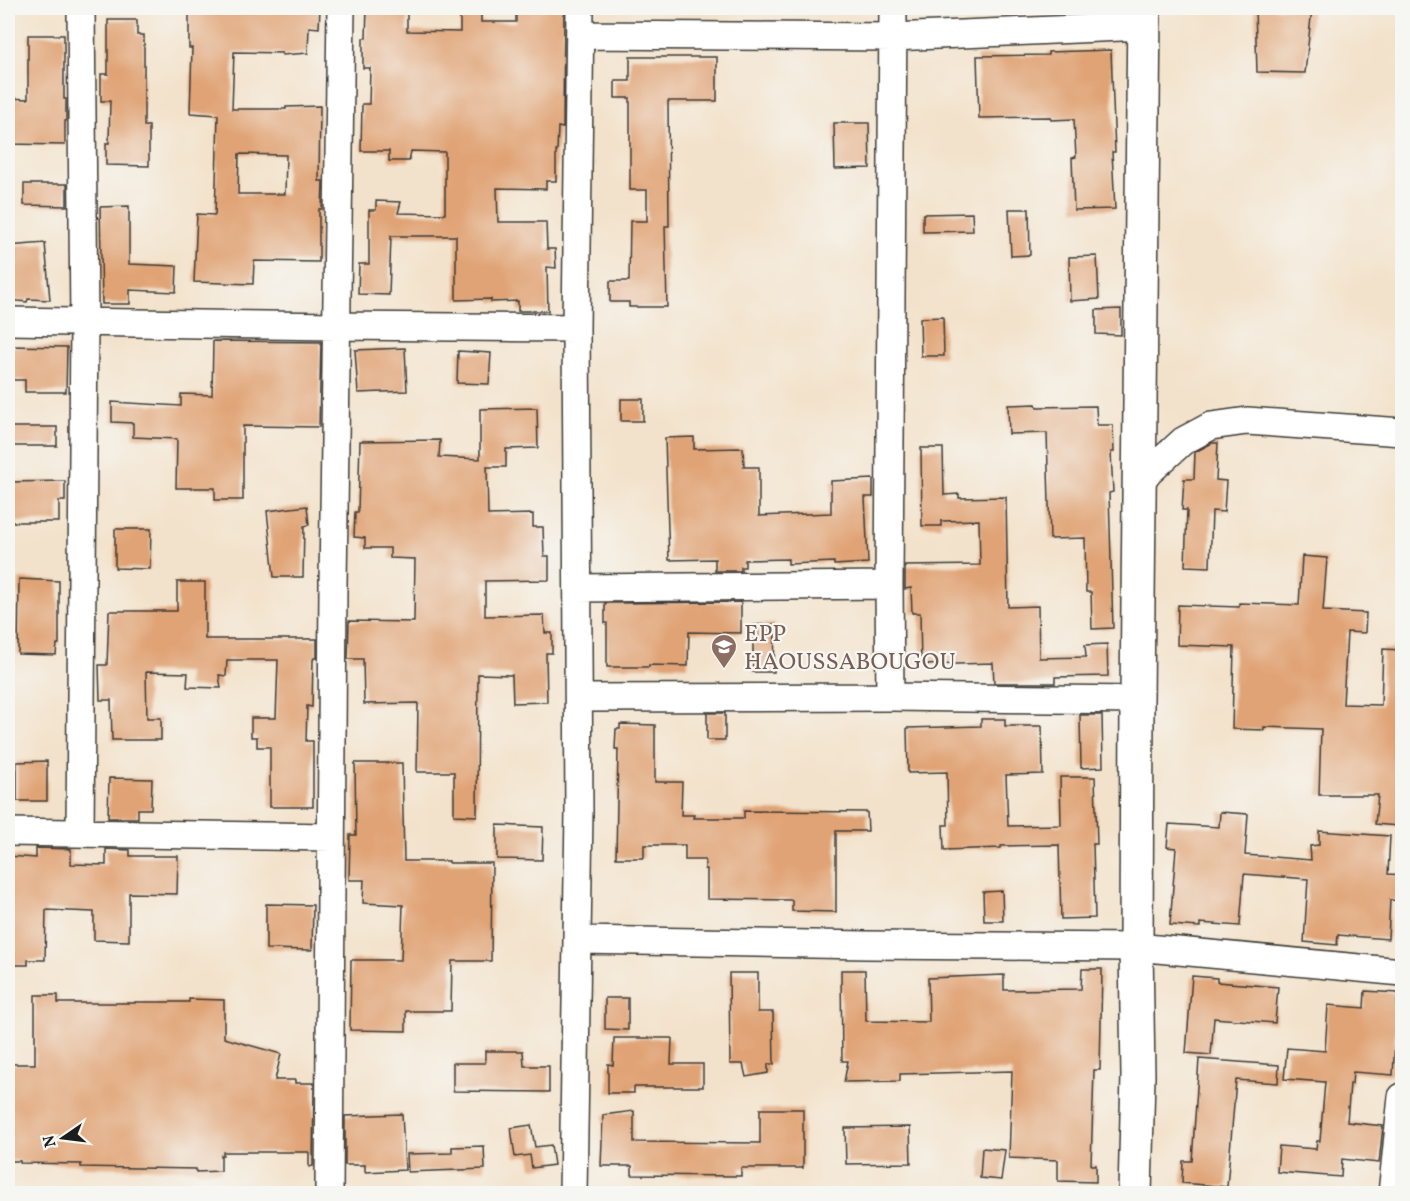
<svg xmlns="http://www.w3.org/2000/svg" width="1410" height="1201" font-family="Vollkorn,serif">
<style>
.building{fill:#e0a375;fill-rule:evenodd}
.lines{fill:none;stroke-linecap:round;stroke-linejoin:round}
.minor-casing{stroke:#3c3a36;stroke-width:30}
.tertiary-casing{stroke:#3c3a36;stroke-width:36}
.minor{stroke:#fff;stroke-width:27}
.tertiary{stroke:#fff;stroke-width:33}
.labels{text-anchor:middle;stroke-width:4.5;stroke-linejoin:round;paint-order:stroke}
.education-label{font-size:24px;fill:#785e54;stroke:#f6f6f2;text-anchor:start}
</style>
<rect width="100%" height="100%" fill="#f6f6f2"/>
<filter id="ink" filterUnits="userSpaceOnUse"><feTurbulence type="fractalNoise" baseFrequency=".0167" numOctaves="2"/><feDisplacementMap in="SourceGraphic" scale="12" xChannelSelector="R" yChannelSelector="G"/><feConvolveMatrix kernelMatrix="1 2 1 2 8 2 1 2 1" color-interpolation-filters="sRGB"/></filter>
<filter id="wash" filterUnits="userSpaceOnUse"><feTurbulence type="fractalNoise" baseFrequency=".008" numOctaves="4" result="noise"/><feDisplacementMap in="SourceGraphic" scale="24" xChannelSelector="R" yChannelSelector="G"/><feGaussianBlur stdDeviation="1.35" result="paint"/><feColorMatrix in="noise" values="0 0 0 0 0 0 0 0 0 0 0 0 0 0 0 0 0 1.4 0 .05"/><feComposite in="paint" operator="in"/></filter>
<g filter="url(#wash)">
<rect width="100%" height="100%" fill="#f3e2cb"/>
<g id="blocks">
<!-- building -->
<path class="building" d="M189,8H320L319,28L309,27L308,53L282,55V53L234,52L232,109H286V107L320,106L319,181H323L322,209H319V262L254,261L253,284L194,282L197,214L215,215L218,115L190,113L192,48H189ZM239,154L286,155L285,194H238Z
M367,8H407V31L460,32V8H481V22H516V8H564L563,128L558,127L557,151H556V181H546V189L497,188L498,222H546L547,249H555L556,268L547,267L548,311H518V301L491,302V299L456,300V236H391L389,295L358,294L359,264H369V210H376V201L401,202L398,213L445,214V152L411,151L409,161H389V151H361L362,104H369L370,68H363V38H366Z
M1255,8H1312L1305,73L1257,72Z
M108,20H137V35H144V126H149V166L106,165V143H109L110,101H101V74H108Z
M28,35H64V99H66V121H65V145L8,144V98L28,99Z
M1111,50L1115,152H1112L1115,209L1074,210L1072,158L1076,157L1074,119L1051,120L1050,117L979,118L977,56L1048,55V52Z
M630,57H717V101H668L669,226H665L667,307H629V302H610V281H629L630,221H647V190H630V98H615V81H630Z
M834,123H869L870,168L835,169Z
M24,184H67V206L24,205Z
M129,206V264L177,266L176,292L130,290V304H102L100,207Z
M1009,209H1029L1030,255L1011,256Z
M972,213L973,231L923,232V214Z
M45,243L50,300L28,299L27,302L8,300V246Z
M1097,256L1099,299L1070,301L1069,257Z
M1121,309V335L1096,334V310Z
M943,317L944,356H921L920,318Z
M213,341L321,342L319,427L243,426V500H215V488H176L177,439L133,437V423L112,422V402L181,406V394L212,395Z
M8,346L67,347L66,392H25V380H8Z
M405,348L407,391L358,393L355,350Z
M458,351L491,353L489,384L457,383Z
M621,399H643V421H621Z
M1036,404L1037,407L1096,406L1097,425H1113L1114,452H1111L1113,492L1109,493L1113,628L1092,629L1091,592H1086L1085,538L1050,539L1047,433L1009,434L1008,405Z
M537,408L538,448L506,449V467H487L488,515L533,514V527H543L544,556H549V580L485,581V616L544,615L545,633H552V653H546L547,702L513,703L512,675L478,674L477,816L454,815V772H417L418,703L364,704L363,659H348L349,621L414,622L415,559L390,558V548H365V538L354,537L355,512H358L360,441L440,440L439,457L480,459V409Z
M8,427H57V446H8Z
M694,437V449L743,448L744,467H759V516L831,513V481L873,479V497H865L868,563L834,565V562L788,564V559L745,560V567H741V571H715V559L669,560L665,438Z
M1212,443H1218L1216,480L1226,481L1224,512L1212,511L1210,567L1185,566L1187,510H1182L1184,479H1194L1195,452Z
M921,448H943L944,495L959,494V498L1006,497L1008,607L1038,606L1039,658L1086,657L1085,645L1107,644L1108,676L1055,677V683H994L993,663L921,665L920,613H912L911,588L905,589V566L980,565L979,520L941,521V526H922Z
M65,481V501H59V522H8V482Z
M307,506L309,525L304,526L303,577H274L267,511Z
M115,529H151L150,569L115,568Z
M1302,556L1327,558L1323,611L1366,613L1365,633L1347,632L1343,704L1381,705L1383,649L1402,650V785H1400L1398,826L1375,824L1378,795H1319L1321,729L1264,727V730L1232,729L1234,647L1177,645L1178,605L1239,607V603L1299,605Z
M19,579L59,581V644H57L56,655L18,654Z
M177,582H205V639H317V658H314L313,660L312,707L307,706L306,741H313V807H270V747H257V737H251V718H276L278,660H227L226,676L219,675L221,688L187,687L188,673L146,672L147,718H161V740H112L111,700H100L99,665H107L109,611H177Z
M741,602V633L689,632L688,666L649,665V667H607V623H605V603Z
M775,624L774,672H753V625Z
M707,713H725V740H707Z
M1080,715H1102L1103,767L1081,768Z
M981,719H1005V726H1042L1043,774L1006,775L1008,826L1061,825L1060,777H1095L1097,844H1093L1095,918L1061,919L1059,845L1001,846V848L944,850L943,825H948L947,772L908,773L907,728L981,726Z
M620,724L655,725V782H682L681,815H694L693,818H744V811L867,812L868,831H836V912L792,911V900L707,899V869H705V860H685V845H644V858H616L618,749H615L616,729H620Z
M47,761V801H17V762Z
M355,763H402L404,861H449V863H492L491,961H452L451,1011H406V1031L350,1030L351,960H401L403,905L363,903L364,880H349L350,835H356Z
M109,778L152,779L151,809H138V818H108Z
M1220,812L1248,814L1245,855L1311,860L1310,846L1319,845V831L1390,836L1388,874L1402,875V901L1390,900L1388,939L1338,935L1337,945L1304,942L1308,879L1244,874L1240,926L1200,923V927L1170,925L1176,848L1167,847L1169,824L1219,827Z
M497,825L543,827L542,860L497,859Z
M36,848L71,849V864L106,865V849L130,850V856H178L177,894L129,893V941L94,940V912L46,910L45,960H28V965H8V856L36,858Z
M1002,891L1003,921H984L983,892Z
M266,904L313,905L312,950L266,949Z
M1082,969H1102L1100,1070H1094L1091,1165H1096V1182L1058,1181V1160L1009,1158L1012,1071L900,1074V1081L844,1082L848,1061H842L841,970H865L866,1021L929,1022L928,978L1004,975V990L1081,989Z
M729,973H758V1012H773L774,1064H768V1073L746,1077L743,1064H730Z
M1192,976L1217,978V982L1278,987L1275,1023L1214,1018L1211,1055L1186,1053Z
M1365,991L1398,993L1393,1075L1353,1072L1352,1084H1350L1347,1122L1383,1126L1379,1163L1342,1159L1341,1177L1277,1172L1279,1146L1316,1149L1317,1141H1320L1325,1082L1284,1079L1287,1048L1325,1051L1328,1005L1364,1008Z
M35,995H58V1003H135V1002H189V999L224,1000V1038L281,1054L275,1080H295V1083H314L313,1166L309,1167V1152H223V1155H221V1171L196,1172V1169L81,1167V1164L20,1163V1161H8V1064H35Z
M605,998H628V1030L605,1029Z
M614,1038H672L671,1064H703V1087H634V1093H608V1064L613,1065Z
M485,1051H523L524,1066H549V1092L453,1091V1063H485Z
M1199,1059L1279,1065L1278,1083L1236,1080L1227,1187L1182,1183L1183,1161H1192Z
M760,1109H803V1168H741V1176L632,1175V1166H601L603,1115L634,1111V1142L760,1143Z
M402,1114L405,1170L365,1172V1165H345V1116Z
M531,1125L535,1147L551,1145L554,1165L532,1168L530,1155L515,1157L511,1128Z
M910,1127L911,1163L846,1164L845,1128Z
M484,1146L485,1169L408,1172L407,1154L452,1153V1147Z
M982,1148L1005,1150L1001,1180L980,1178Z"/>
</g>
</g>
<g filter="url(#ink)">
<use href="#blocks" fill-opacity="0" stroke="#3c3a36" stroke-width="1.5"/>
<g class="lines">
<defs>
<path id="minor" d="M580,35L892,37L1144,26
M8,321L336,326L576,328
M1139,481L1183,441L1211,426L1247,421L1402,432
M578,588L889,585
M890,697L889,585L893,8
M579,698L890,697L1137,700
M8,832L331,837
M80,832L84,322L81,8
M577,940L867,945L1136,947L1402,972
M329,1194L333,585L341,8
M573,1194L579,812L576,328L580,8
M1392,1194L1402,1097"/>
<path id="tertiary" d="M1135,1194L1138,1076L1136,947L1137,700L1144,8"/>
</defs>
<!-- minor casing -->
<use href="#minor" class="minor-casing"/>
<!-- tertiary casing -->
<use href="#tertiary" class="tertiary-casing"/>
<!-- minor -->
<use href="#minor" class="minor"/>
<!-- tertiary -->
<use href="#tertiary" class="tertiary"/>
</g>
</g>
<!-- icons -->
<defs>
<symbol id="school-pin" viewBox="-11 -11 22 30"><path d="M0 17L-7.5 6A9.5 9.5 0 1 1 7.5 6Z" fill="#8d6e63" stroke="#f6f6f2"/><path d="M0-5L7-2L0 1L-7-2ZM-4 1L0 2.5L4 1V4Q0 6-4 4Z" fill="#fff"/></symbol>
</defs>
<g fill-rule="evenodd">
<use href="#school-pin" x="709" y="632" width="30" height="40"/>
</g>
<g class="labels">
<!-- education labels -->
<g class="education-label">
<text x="744" y="641">EPP<tspan x="744" dy="28">HAOUSSABOUGOU</tspan></text>
</g>
</g>
<!-- margin -->
<rect width="1410" height="1201" fill="none" stroke="#f6f6f2" stroke-width="30"/>
<!-- north arrow -->
<g transform="translate(63 1138) rotate(256)" stroke="#f6f6f2" stroke-width="4.5" paint-order="stroke">
<path d="M0-4.5L10 22L0 15L-10 22Z" fill="#1c1c1c"/>
<text y="-9" font-size="16" font-weight="bold" text-anchor="middle" fill="#1c1c1c">N</text>
</g>
</svg>
